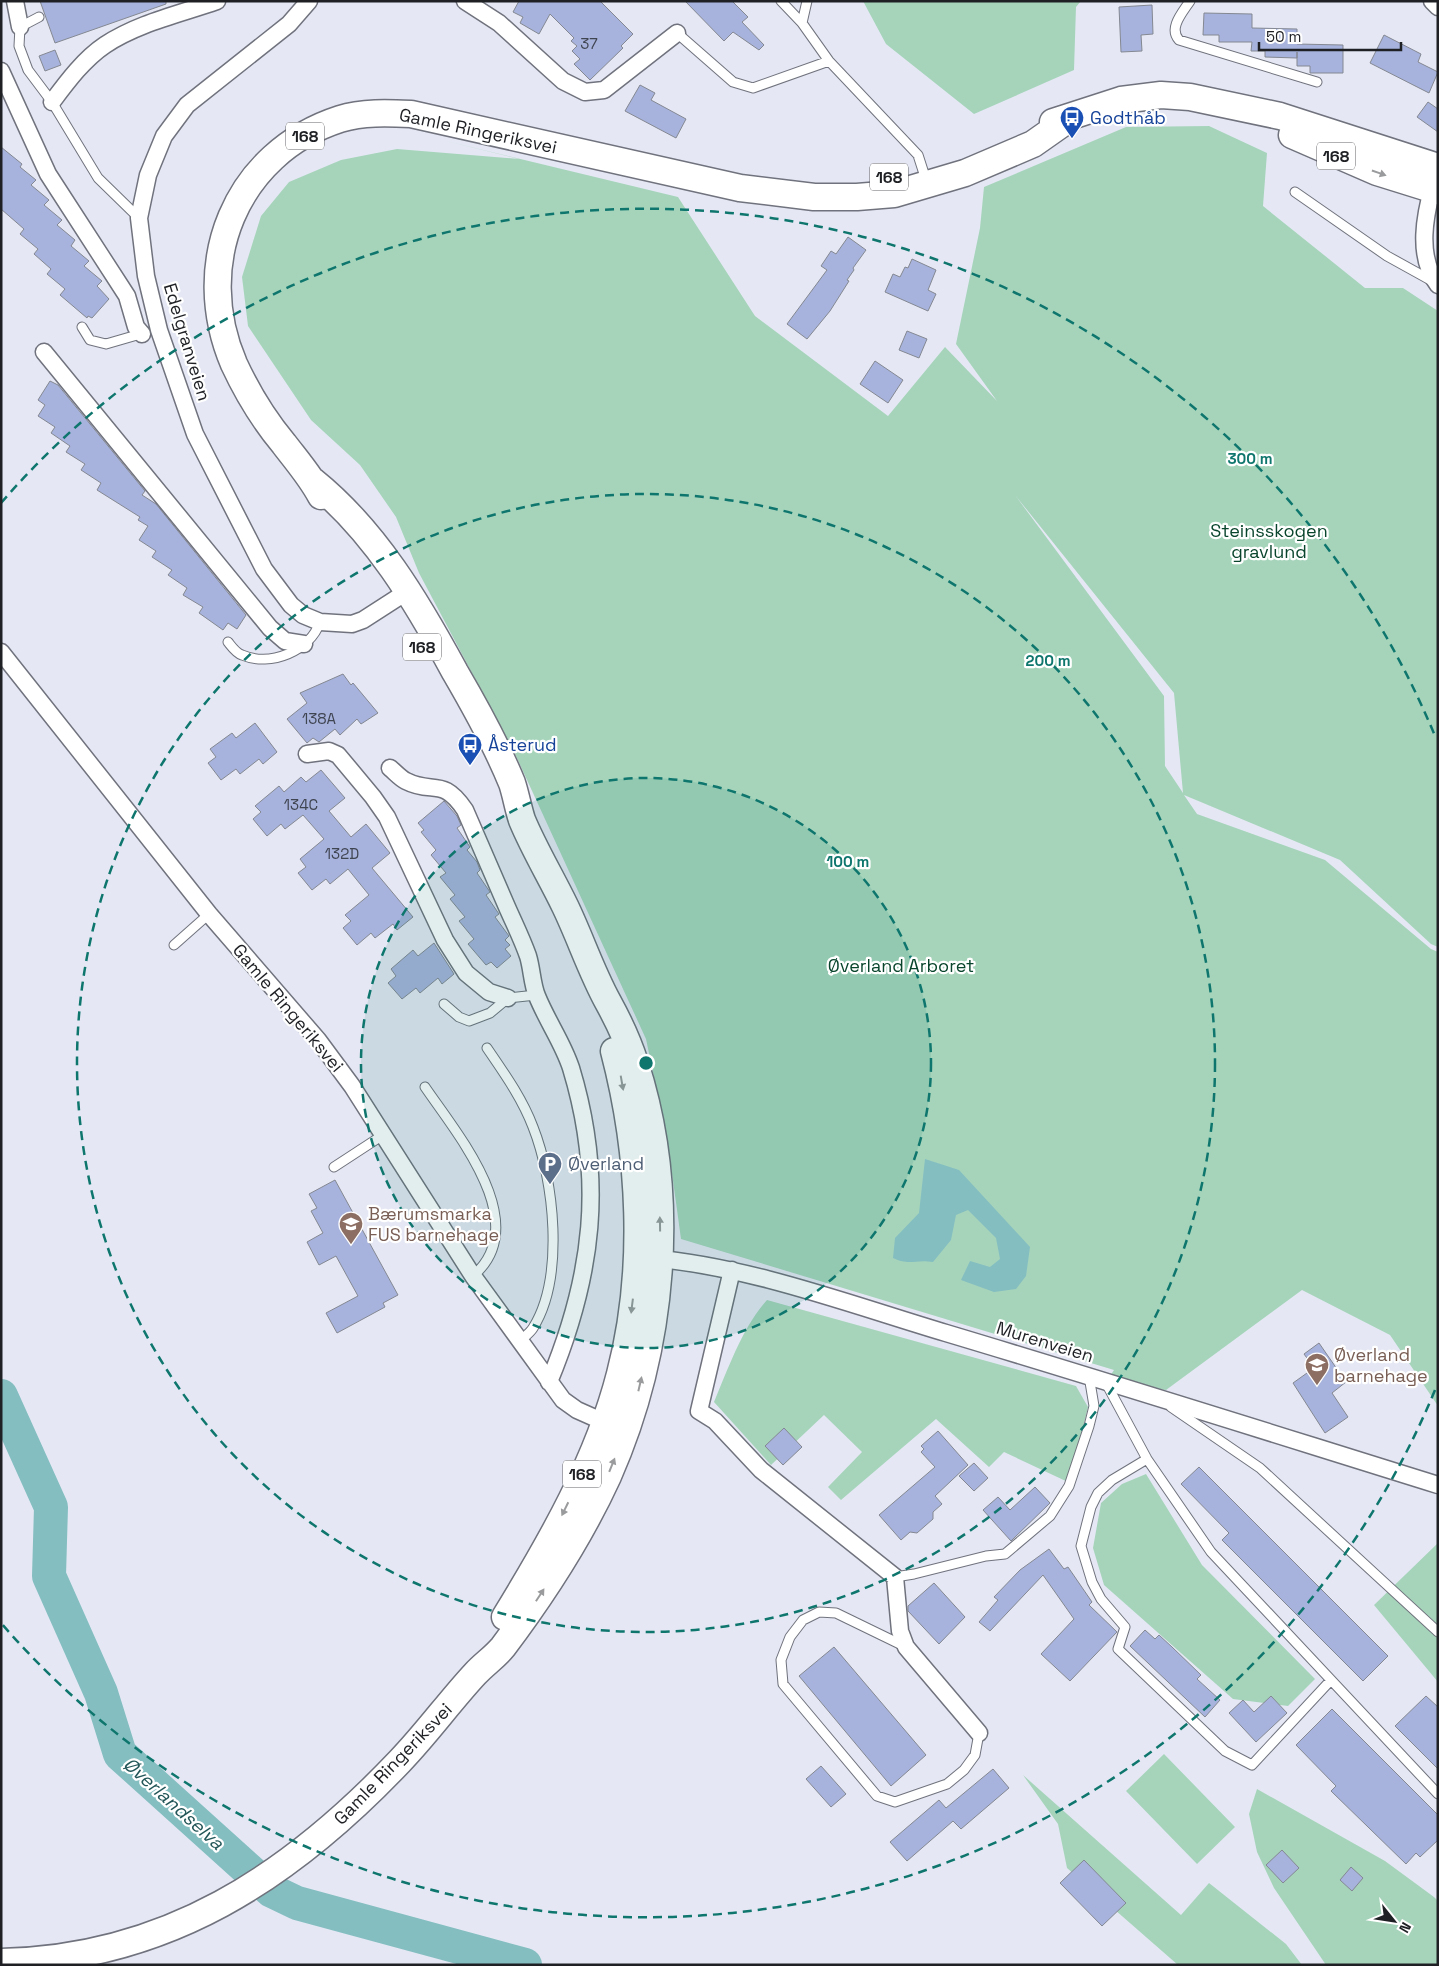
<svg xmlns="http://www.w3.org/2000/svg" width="1439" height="1966" font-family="'Space Grotesk',sans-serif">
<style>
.green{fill:#a6d4bb;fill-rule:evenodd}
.water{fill:#84bec1}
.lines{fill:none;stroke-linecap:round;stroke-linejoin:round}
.river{stroke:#84bec1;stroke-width:34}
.building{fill:#a7b3dc;stroke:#848892}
.service-casing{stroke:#70737d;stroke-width:11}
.minor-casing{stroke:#70737d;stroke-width:19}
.primary-casing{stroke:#70737d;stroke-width:29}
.service{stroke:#fff;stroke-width:9}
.minor{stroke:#fff;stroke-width:16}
.primary{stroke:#fff;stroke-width:26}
.oneway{fill:#9a9b9c}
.ring{fill:none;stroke:#0f766e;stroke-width:2.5;stroke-dasharray:9 6}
.labels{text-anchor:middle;stroke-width:4.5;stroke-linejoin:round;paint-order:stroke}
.number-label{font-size:15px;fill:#404552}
.shield{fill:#fff;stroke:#626366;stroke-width:1}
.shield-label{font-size:16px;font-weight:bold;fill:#1e2024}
.transit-label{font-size:18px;fill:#164399;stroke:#fff;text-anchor:start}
.street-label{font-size:18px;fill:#1e2024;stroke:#fff}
.park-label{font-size:18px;fill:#09452d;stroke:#fff}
.service-label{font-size:18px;fill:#4e5e75;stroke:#fff;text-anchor:start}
.education-label{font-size:18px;fill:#785e54;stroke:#fff;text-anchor:start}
.water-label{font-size:19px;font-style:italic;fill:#235658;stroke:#fff}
.centre{fill:#0f766e;stroke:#fff;stroke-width:2.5}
.ring-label{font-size:15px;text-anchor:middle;font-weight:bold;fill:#0f766e;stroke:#fff;stroke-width:4.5;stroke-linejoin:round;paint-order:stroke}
</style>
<rect width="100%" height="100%" fill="#e5e8f4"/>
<!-- green -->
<path class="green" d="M863,1H1081L1076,7L1074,70L974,114L886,44Z
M1209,126L1267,153L1263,206L1365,288H1403L1438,311V947L1431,944L1340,860L1184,795L1197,814L1325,860L1431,949L1438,952V1406L1390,1335L1302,1290L1166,1390L1106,1382L1114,1370L681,1239L668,1144L646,1039L516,756L419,573L396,517L360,465L311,420L248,326L242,277L261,216L289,182L341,160L397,149L519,159L442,140L678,197L755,316L888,416L945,347L997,401L956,344L980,228L984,187L1126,127ZM1015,495L1174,693L1183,793L1165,766L1164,696Z
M767,1300L1076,1386L1088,1407L1070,1483L1004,1452L989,1467L936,1419L841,1500L828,1487L862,1452L824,1415L771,1465L714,1402C729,1367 742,1328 767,1300Z
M1146,1474L1202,1565L1315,1679L1288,1706L1233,1699L1104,1585L1093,1548L1101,1503L1122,1484Z
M1438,1543V1682L1374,1605Z
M1164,1754L1235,1827L1197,1864L1126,1791Z
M1023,1775L1181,1915L1209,1883L1286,1944L1302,1965H1178L1067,1868L1058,1824Z
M1257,1789L1385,1861L1434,1897L1438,1901V1965H1326L1274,1888L1257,1852L1249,1814Z"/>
<!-- water -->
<path class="water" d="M925,1159L959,1170L1030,1247L1026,1276L1016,1289L994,1292L961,1280L970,1261L990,1267L1000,1259L996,1238L968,1210L956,1215L951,1240L933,1262C915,1259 910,1266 893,1258L895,1238L919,1213Z"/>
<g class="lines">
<!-- river -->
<path class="river" d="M1,1396L51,1507L49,1576L101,1693L120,1754L272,1891L297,1903L525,1965"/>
</g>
<!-- building -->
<path class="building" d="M40,1H166V4L55,43Z
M519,1H600L633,34L621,46L623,48L590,80L574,64L580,59L572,51L577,46L571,41L574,38L550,14L539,34L520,23L523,17L513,12Z
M685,1H732L748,17L742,22L764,45L759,50L733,32L724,41Z
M1152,5L1153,34L1141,35L1142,51L1121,52L1119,7Z
M1204,13L1252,14V28L1297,29V44L1343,45V73H1310V66H1297V52V58L1265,57V51H1251L1252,42H1219V35H1203Z
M1384,35L1421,54L1418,62L1438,72L1429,93L1370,63Z
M55,50L61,65L45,71L39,56Z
M640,85L655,93L651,100L686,119L676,138L625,111Z
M1428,102L1438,109V132L1417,117Z
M1,147L22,164L20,167L36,180L31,185L49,200L44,205L62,220L57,225L75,240L71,246L89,261L84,266L102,281L97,286L109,299L92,318L88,316L87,318L60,295L65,289L47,274L51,269L34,254L38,249L20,234L24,229L1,209Z
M848,237L866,250L853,268L854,270L847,280L849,281L830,311L807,339L787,324L827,270L821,266L831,251L836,254Z
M912,259L936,270L928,290L936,294L928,311L885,292L893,274L900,277L905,267L908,268Z
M907,331L927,339L919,358L899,350Z
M875,361L903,380L888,403L860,384Z
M50,381L58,385L145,491L142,495L156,504L246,615L237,629L228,623L223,630L199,613L203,607L183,595L187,588L168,575L172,570L152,557L156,551L139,540L148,526L138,520L140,517L97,490L101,483L81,470L85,464L66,452L70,446L51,433L55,427L38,416L45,405L38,400Z
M343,674L351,685L353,683L378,713L361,724L357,719L340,735L335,729L319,742L313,738L307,743L287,719L307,703L300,693Z
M255,723L277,752L263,764L259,759L240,774L236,769L221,780L208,763L216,757L210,749L232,733L236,738Z
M321,770L345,798L329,811L351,837L366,824L390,853L372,868L413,917L397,930L393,924L375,938L371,933L357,945L343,928L351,921L345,915L369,895L348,869L330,884L326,879L312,890L298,873L306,867L300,859L324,839L303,815L285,829L281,824L267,836L253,819L261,812L255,806L279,786L284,792L301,777L306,782Z
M444,801L457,816L461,825L457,828L470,847L467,850L477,862L480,870L477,873L490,892L486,895L499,914L495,917L509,936L505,940L510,945L505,949L511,956L497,968L491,962L486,965L468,944L474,939L459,921L465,917L450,899L455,895L440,877L446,873L431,855L436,850L421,832L424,830L418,823Z
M434,943L454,974L442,984L438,978L420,993L416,988L402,999L388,983L396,976L391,969L413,950L418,956Z
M335,1180L398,1295L383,1303L385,1307L337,1333L326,1313L358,1296L336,1256L319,1265L307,1242L323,1233L311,1211L317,1208L309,1194Z
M1319,1343L1346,1382L1332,1393L1348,1417L1325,1433L1293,1383L1314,1368L1304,1354Z
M784,1428L802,1447L783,1465L765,1446Z
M938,1431L968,1465L935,1496L942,1504L933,1512V1519L917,1533L910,1532L901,1540L879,1515L935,1467L921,1452L924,1449L921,1446Z
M974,1463L988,1478L974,1491L959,1476Z
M1199,1467L1388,1656L1363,1681L1222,1540L1229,1533L1181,1484Z
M1035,1487L1050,1503L1011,1541L983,1510L998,1497L1010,1510Z
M1049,1549L1064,1569L1068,1567L1092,1602L1089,1605L1117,1632L1070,1681L1041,1654L1074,1619L1043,1575L990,1631L979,1622L998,1600L994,1597L1020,1570Z
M934,1583L965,1617L939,1644L908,1611V1606Z
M1145,1630L1155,1639L1159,1635L1172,1647L1201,1675L1197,1679L1220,1700L1205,1717L1130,1646Z
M834,1647L926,1755L891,1786L799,1676Z
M1271,1696L1287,1713L1256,1742L1229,1713L1243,1700L1254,1712Z
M1426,1696L1438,1707V1769L1395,1726Z
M1332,1709L1438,1815V1840L1420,1857L1416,1853L1406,1864L1331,1791L1336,1786L1296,1745Z
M821,1766L846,1794L831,1807L806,1779Z
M993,1769L1009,1788L961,1829L953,1821L907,1861L890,1842L939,1800L946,1808Z
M1282,1850L1299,1868L1283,1883L1266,1865Z
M1084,1860L1126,1903L1102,1926L1060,1883Z
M1351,1867L1363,1878L1352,1891L1340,1880Z"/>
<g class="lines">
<defs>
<path id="service" d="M781,1L802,23L829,61L918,155L927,183
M1190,1C1183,12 1168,28 1179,40L1317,82
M39,17L20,27L19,46L28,70L52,102L98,178L139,218
M802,23L807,1
M677,33L733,82L753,88L829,61
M1295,192L1387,256L1434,282
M82,327L90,340L106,344L144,333
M228,642C232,647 236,653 242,655C271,667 310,651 320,622
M174,945L209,914
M444,1004L459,1017L469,1021L490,1013L508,998L536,995
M487,1048C504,1073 522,1098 533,1127C554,1180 565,1277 533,1328C530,1333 524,1337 520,1341
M425,1087C457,1134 534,1224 473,1276
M334,1167L383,1135
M1106,1383L1147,1459L1211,1552L1438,1794
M1171,1407L1260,1468L1438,1632
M1147,1459L1112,1480L1098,1493L1091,1507L1081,1546L1092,1582L1101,1599L1125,1627L1118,1649L1225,1751L1252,1765L1331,1680
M895,1577L914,1574L986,1556L1005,1554L1050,1516L1069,1486L1089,1426L1094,1406L1089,1376
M906,1647L836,1613L819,1612L803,1620L790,1637L781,1660L783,1684L877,1796L895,1802L947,1784L964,1770L975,1755L979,1733"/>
<path id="minor" d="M15,1L20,27
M309,1L289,24L187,105L164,136L148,175L139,218L146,276L159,330L195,434L264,569L291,605L303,615L320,622L352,624L363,620L408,591
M465,1L499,23L563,81L585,92L604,90L677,33
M1432,1L1438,7
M1,71L48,174L127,296L136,327L142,334
M52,102C67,82 84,59 105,45C138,23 180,14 217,1
M1434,182C1425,214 1416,256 1438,285
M44,352L270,628L285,641L304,644
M1,652L209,914L318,1040L352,1086L473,1276L563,1400L577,1410L613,1426
M307,754L329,751L338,755L373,797L387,817L445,940L466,973L489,992L508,998
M390,768C395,772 400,778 406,781C433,795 442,776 465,810C479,842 493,875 507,907C514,923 522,939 528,956C532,969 532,984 537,996C547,1021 563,1043 571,1068C605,1180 593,1276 549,1382
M651,1258C751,1267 849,1304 946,1333C1110,1382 1274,1434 1438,1485
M732,1270L699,1411L715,1421L761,1470L895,1577L900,1631L906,1647L979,1733"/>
<path id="primary" d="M1053,122L1121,100L1161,95L1190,97L1280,116L1438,167
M1292,135L1377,172L1438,191
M321,496C311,477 297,461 284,444C264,420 247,392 234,364C191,264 235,153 340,119C363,112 387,113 411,114L740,188L814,197H857L894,194L965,173L1033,144L1070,118
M505,1617C551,1542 598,1460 620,1374C647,1271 641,1154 614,1051
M1,1962C166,1959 290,1877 400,1761C427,1733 449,1702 475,1674C484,1664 495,1657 503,1647C543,1594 580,1537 608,1476C664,1349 678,1196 635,1063C628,1041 619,1022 608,1002C591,971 580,937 565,906C551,877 534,849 522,820C518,808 516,795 512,783C496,744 476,708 455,672C417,602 375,531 313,481"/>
</defs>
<!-- service casing -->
<use href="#service" class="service-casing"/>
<!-- minor casing -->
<use href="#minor" class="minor-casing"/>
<!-- primary casing -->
<use href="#primary" class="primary-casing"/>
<!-- service -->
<use href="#service" class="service"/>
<!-- minor -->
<use href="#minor" class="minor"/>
<!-- primary -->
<use href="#primary" class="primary"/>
</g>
<!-- one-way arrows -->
<defs><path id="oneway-solid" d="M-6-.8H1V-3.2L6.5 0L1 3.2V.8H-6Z" transform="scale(1.25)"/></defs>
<g class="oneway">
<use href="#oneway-solid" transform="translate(1379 173) rotate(19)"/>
<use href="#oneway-solid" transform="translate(622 1083) rotate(80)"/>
<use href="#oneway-solid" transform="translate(660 1224) rotate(-91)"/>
<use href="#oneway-solid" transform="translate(632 1306) rotate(97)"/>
<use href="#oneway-solid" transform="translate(640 1384) rotate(-77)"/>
<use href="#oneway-solid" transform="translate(612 1465) rotate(-68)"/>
<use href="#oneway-solid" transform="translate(565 1509) rotate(116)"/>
<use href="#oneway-solid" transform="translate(540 1595) rotate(-57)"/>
</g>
<!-- distance rings -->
<circle cx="646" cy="1063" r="285" fill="#0f766e" fill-opacity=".12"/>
<g class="ring">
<circle cx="646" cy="1063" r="285"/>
<circle cx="646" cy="1063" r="569"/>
<path d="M1435 1390A854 854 0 0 1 1 1623M1 503A854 854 0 0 1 1435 736"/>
</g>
<!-- icons -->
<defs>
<symbol id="bus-pin" viewBox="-11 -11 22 30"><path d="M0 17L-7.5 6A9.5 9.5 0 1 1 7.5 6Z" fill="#1a4fb4" stroke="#fff"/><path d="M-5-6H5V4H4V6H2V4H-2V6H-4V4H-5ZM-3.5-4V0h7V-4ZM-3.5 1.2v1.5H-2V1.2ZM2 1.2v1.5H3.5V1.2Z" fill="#fff"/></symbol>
<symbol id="parking-pin" viewBox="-11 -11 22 30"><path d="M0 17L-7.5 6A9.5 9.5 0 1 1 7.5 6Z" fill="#5c6f8a" stroke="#fff"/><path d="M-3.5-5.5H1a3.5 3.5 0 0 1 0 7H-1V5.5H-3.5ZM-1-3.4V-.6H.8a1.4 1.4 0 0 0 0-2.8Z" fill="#fff"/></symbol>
<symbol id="school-pin" viewBox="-11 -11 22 30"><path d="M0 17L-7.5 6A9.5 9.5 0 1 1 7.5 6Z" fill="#8d6e63" stroke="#fff"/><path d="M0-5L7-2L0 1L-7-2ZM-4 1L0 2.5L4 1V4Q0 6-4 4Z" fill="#fff"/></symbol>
</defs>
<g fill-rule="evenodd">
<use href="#bus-pin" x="1058" y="104" width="28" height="38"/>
<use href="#bus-pin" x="456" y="731" width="28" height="38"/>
<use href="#parking-pin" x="536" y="1150" width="28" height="38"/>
<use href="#school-pin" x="337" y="1210" width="28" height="38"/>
<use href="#school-pin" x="1303" y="1351" width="28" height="38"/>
</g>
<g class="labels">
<!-- number labels -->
<g class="number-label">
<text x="589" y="49">37</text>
<text x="319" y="724">138A</text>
<text x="301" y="810">134C</text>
<text x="342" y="859">132D</text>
</g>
<!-- shield labels -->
<g class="shield">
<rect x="286" y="122.5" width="38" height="27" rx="4"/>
<rect x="1317" y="142.5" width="38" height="27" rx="4"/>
<rect x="870" y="163.5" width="38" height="27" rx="4"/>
<rect x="403" y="633.5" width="38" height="27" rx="4"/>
<rect x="563" y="1460.5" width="38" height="27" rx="4"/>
</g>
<g class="shield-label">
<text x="305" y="142">168</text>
<text x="1336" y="162">168</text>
<text x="889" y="183">168</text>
<text x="422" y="653">168</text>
<text x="582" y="1480">168</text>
</g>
<!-- transit labels -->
<g class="transit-label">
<text x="1090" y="124">Godthåb</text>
<text x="488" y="751">Åsterud</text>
</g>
<!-- street labels -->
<g class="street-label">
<text transform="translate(478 131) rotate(12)" y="6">Gamle Ringeriksvei</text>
<text transform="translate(187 342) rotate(73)" y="6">Edelgranveien</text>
<text transform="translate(288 1008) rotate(50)" y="6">Gamle Ringeriksvei</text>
<text transform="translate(1045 1342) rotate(17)" y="6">Murenveien</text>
<text transform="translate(393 1764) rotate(-46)" y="6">Gamle Ringeriksvei</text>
</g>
<!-- park labels -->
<g class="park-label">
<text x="1269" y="537">Steinsskogen<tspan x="1269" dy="21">gravlund</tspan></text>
<text x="901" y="972">Øverland Arboret</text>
</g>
<!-- service labels -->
<g class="service-label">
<text x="568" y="1170">Øverland</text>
</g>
<!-- education labels -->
<g class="education-label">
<text x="368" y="1220">Bærumsmarka<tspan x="368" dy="21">FUS barnehage</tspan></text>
<text x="1334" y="1361">Øverland<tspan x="1334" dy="21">barnehage</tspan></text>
</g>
<!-- water labels -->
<g class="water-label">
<text transform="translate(174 1803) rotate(42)" y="7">Øverlandselva</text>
</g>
</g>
<circle cx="646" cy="1063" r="8" class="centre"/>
<g class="ring-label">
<text x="1250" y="464">300 m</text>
<text x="1048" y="666">200 m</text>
<text x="848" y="867">100 m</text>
</g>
<!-- border -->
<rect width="1439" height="1966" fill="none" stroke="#1e2024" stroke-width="5"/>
<!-- north arrow -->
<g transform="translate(1394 1921) rotate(120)" stroke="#ffffff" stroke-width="4" paint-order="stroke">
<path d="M0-4L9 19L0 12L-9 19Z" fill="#1e2024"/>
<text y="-8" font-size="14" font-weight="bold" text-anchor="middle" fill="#1e2024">N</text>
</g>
<!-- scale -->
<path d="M1259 42v8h142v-8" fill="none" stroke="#1e2024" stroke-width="2.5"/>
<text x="1266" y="42" font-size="15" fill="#1e2024" stroke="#ffffff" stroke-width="4" paint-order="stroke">50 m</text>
</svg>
